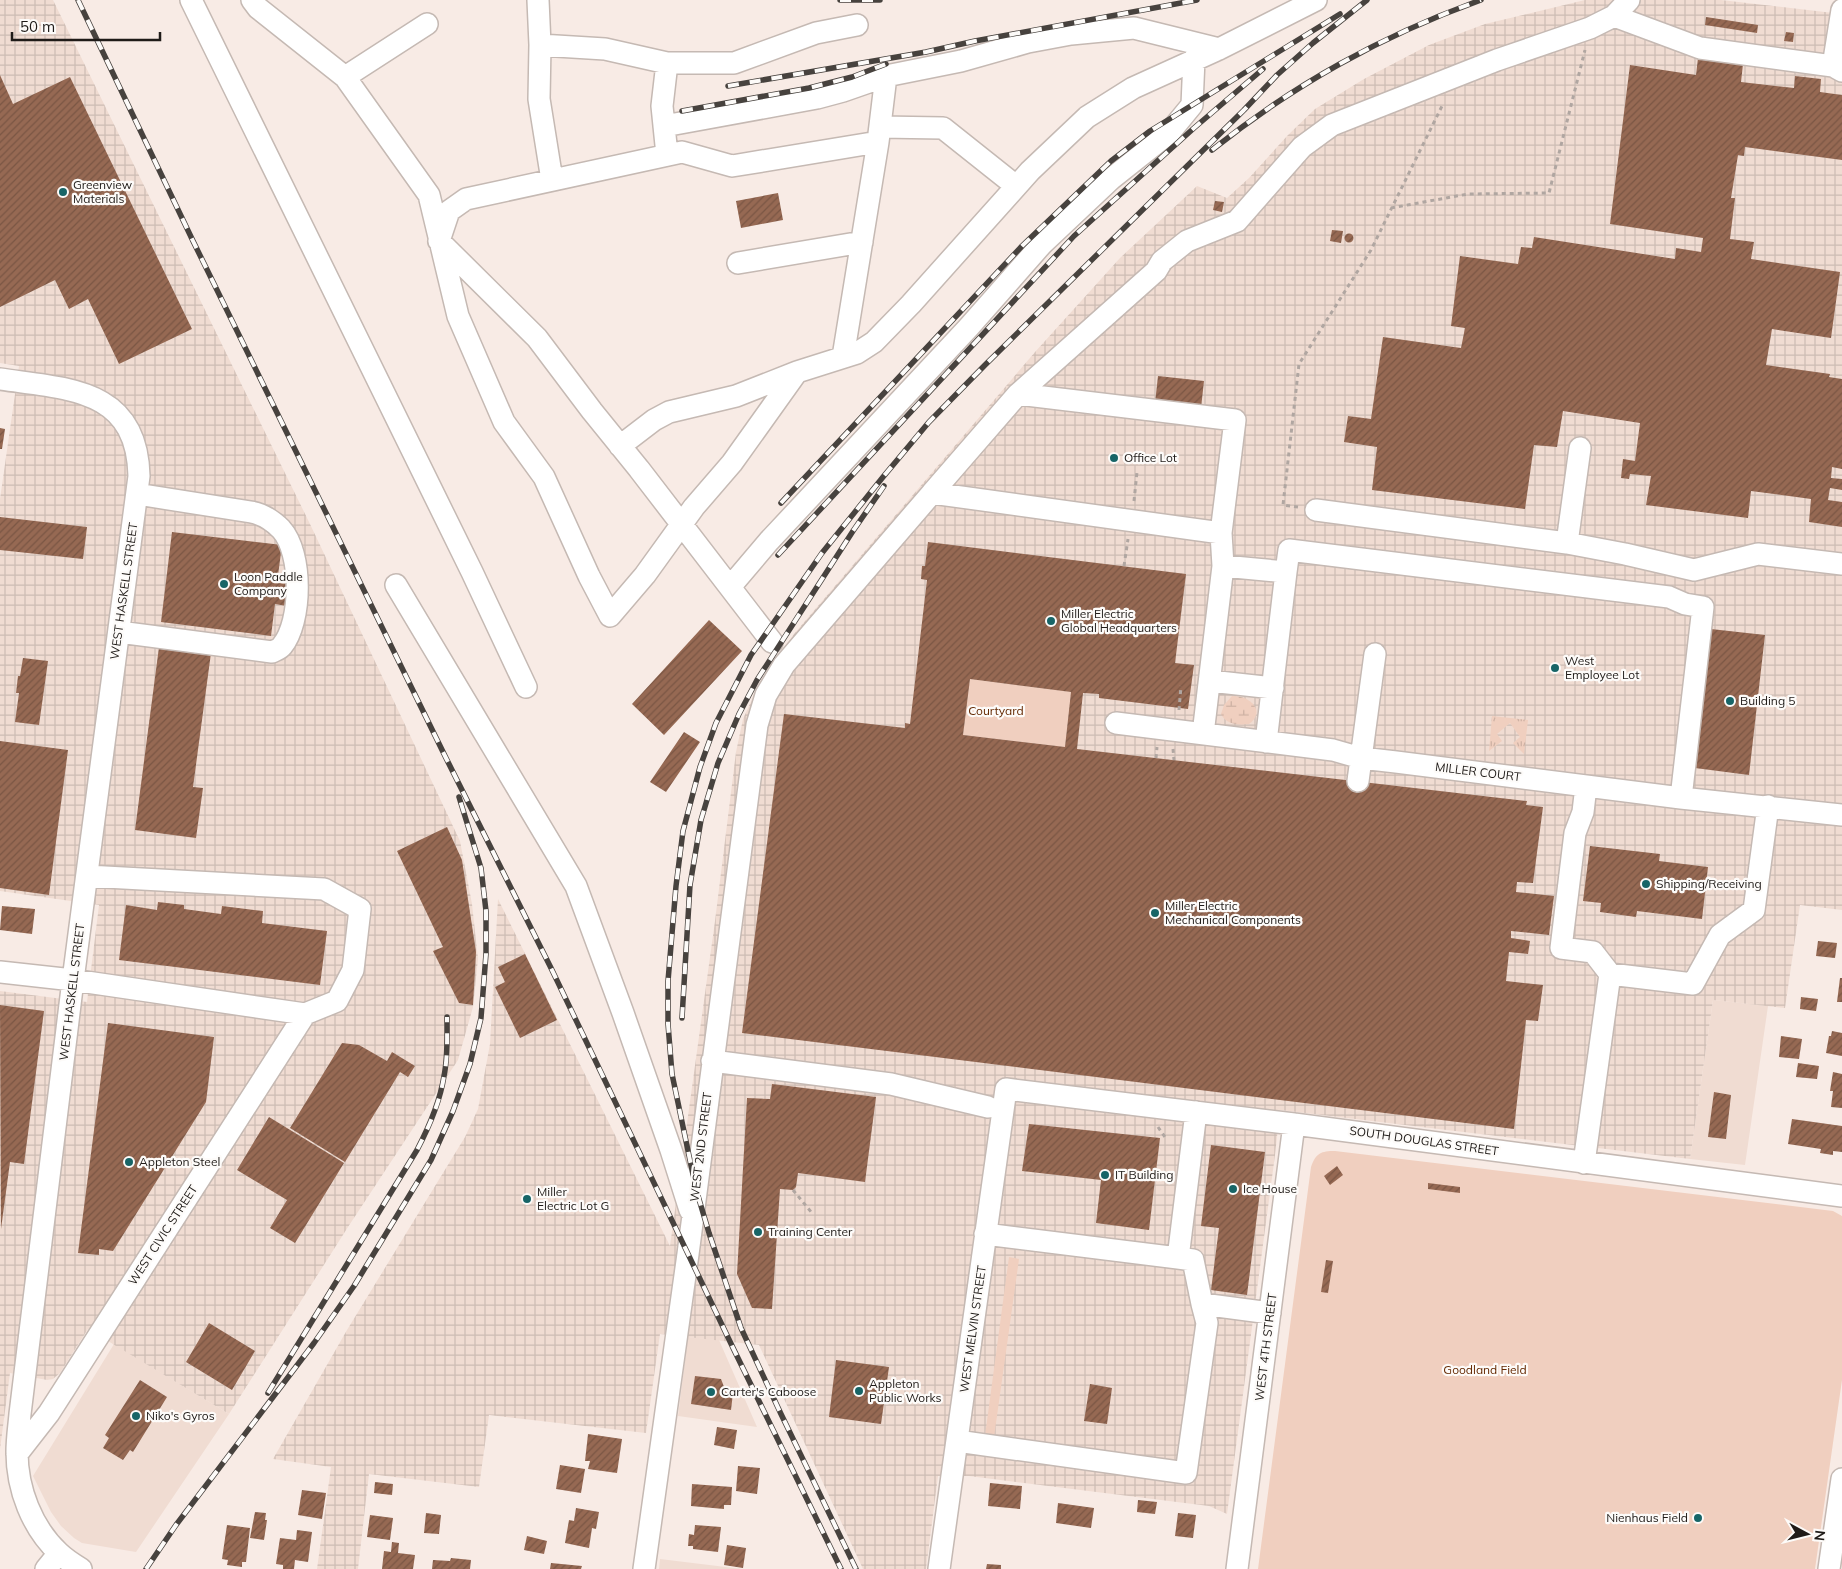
<svg xmlns="http://www.w3.org/2000/svg" width="1842" height="1569" font-family="Mulish,sans-serif">
<style>
.built{fill:#f0dcd2}
.industrial{fill:url(#industrial-grid)}
.grass{fill:url(#grass-tufts)}
.wetland{fill:url(#wetland-marsh)}
.green{fill:#f0cfbf}
.building{fill:url(#building-hatch);fill-rule:evenodd}
.lines{fill:none;stroke-linecap:round;stroke-linejoin:round}
.minor-casing{stroke:#c5b9b3;stroke-width:24}
.path{stroke:#b0a6a1;stroke-width:3;stroke-dasharray:4 4;stroke-linecap:butt}
.minor{stroke:#fff;stroke-width:21}
.rail-casing{stroke:#47423e;stroke-width:5.5}
.rail{stroke:#fdfbf9;stroke-width:4;stroke-dasharray:11;stroke-linecap:butt}
.poi-dot{fill:#176567;stroke:#fdfbf9;stroke-width:2}
.labels{text-anchor:middle;stroke-width:4.5;stroke-linejoin:round;paint-order:stroke}
.poi-label{font-size:12px;fill:#1f1b18;stroke:#fdfbf9;text-anchor:start}
.street-label{font-size:12px;fill:#1f1b18;stroke:#fdfbf9}
.park-label{font-size:12px;fill:#642902;stroke:#fdfbf9}
</style>
<defs>
<pattern id="industrial-grid" width="8" height="8" patternUnits="userSpaceOnUse" patternTransform="scale(1.25)"><rect width="8" height="8" fill="#f0dcd2"/><path d="M0 4h8M4 0v8" fill="none" stroke="#cdbcb4"/></pattern>
<pattern id="grass-tufts" width="24" height="20" patternUnits="userSpaceOnUse" patternTransform="scale(1.25)"><rect width="24" height="20" fill="#f0cfbf"/><path d="M3 7l-1-3M5 7V3M7 7l1-3M15 17l-1-3M17 17v-4M19 17l1-3" fill="none" stroke="#cdb1a3"/></pattern>
<pattern id="wetland-marsh" width="20" height="14" patternUnits="userSpaceOnUse" patternTransform="scale(1.25)"><rect width="20" height="14" fill="#f0cfbf"/><path d="M1 5h8M5 5V1M11 12h8M15 12V8" fill="none" stroke="#cdb1a3"/></pattern>
<pattern id="building-hatch" width="6" height="6" patternUnits="userSpaceOnUse" patternTransform="scale(1.25)"><rect width="6" height="6" fill="#966953"/><path d="M-1 1l2-2M0 6l6-6M5 7l2-2" fill="none" stroke="#7a5644"/></pattern>
</defs>
<rect width="100%" height="100%" fill="#f8ebe5"/>
<!-- built -->
<path class="built" d="M1713,1000L1768,1006L1745,1165L1690,1159Z
M688,1337L719,1340L757,1427L678,1416Z
M114,1344L229,1414L136,1552L82,1543L74,1538L61,1526L51,1512L33,1476Z
M660,1559L742,1569H659Z"/>
<!-- industrial -->
<path class="industrial" d="M0,0H53L310,524L460,841L472,904L478,959L473,1007L458,1060L348,1227L229,1414L88,1329L60,1373L53,1379L47,1380L10,1373L0,1449V991L87,1002L99,905L0,891V499L19,366L0,363Z
M1585,0H1721L1842,14V910L1800,905L1785,1008L1713,1000L1690,1159L1280,1110L1275,1155L1227,1514L1209,1506L969,1476H938L926,1569H863L759,1345L660,1334L646,1433L489,1415L479,1487L369,1474L358,1569H317L331,1467L273,1459L347,1330L465,1137L478,1109L490,1044L498,899L670,1246L715,921L736,752L743,719L759,684L794,634L1035,352L1120,258L1197,186L1227,198L1249,178L1288,135L1315,109L1364,79L1429,45L1485,24Z"/>
<!-- grass -->
<path class="grass" d="M1492,716L1528,720L1524,754L1513,743L1520,737L1510,723L1497,734L1502,741L1489,751Z"/>
<!-- wetland -->
<path class="wetland" d="M1232,696C1249,695 1267,711 1249,724C1239,725 1226,725 1221,714L1224,705Z"/>
<!-- green -->
<path class="green" d="M970,679L1071,692L1065,747L963,735Z
M1335,1151L1833,1211L1842,1216V1380L1815,1569H1258L1311,1167C1316,1153 1321,1151 1335,1151Z
M1009,1257L1019,1259L994,1437L985,1436Z"/>
<!-- building -->
<path class="building" d="M1706,17L1758,25L1757,33L1705,25Z
M1786,32L1794,33L1793,42L1784,41Z
M1698,58L1743,64L1741,82L1794,88L1795,76L1821,79L1820,92L1842,95V160L1745,147L1744,156L1738,155L1731,198H1735L1730,239L1754,242L1751,259L1840,272L1831,338L1772,329L1766,365L1830,374L1829,377L1842,379V469L1832,467L1831,478L1842,479V490L1830,488L1828,500L1842,502V527L1809,522L1811,499L1751,491L1748,518L1646,505L1651,476L1630,474L1629,479L1621,478L1623,459L1635,461L1640,423L1563,411L1557,447L1534,445L1525,509L1372,490L1377,447L1344,442L1348,416L1371,419L1383,337L1461,348L1465,328L1451,326L1460,256L1518,264L1521,247L1532,248L1534,237L1675,259L1676,248L1701,252L1703,238L1610,224L1630,65L1696,75Z
M0,75L13,104L70,77L192,329L119,364L88,299L69,309L55,280L0,307Z
M778,193L783,220L741,228L736,201Z
M1215,201L1224,202L1222,212L1213,210Z
M1332,230L1343,231L1341,243L1330,241Z
M1344.5 238a4.5 4.5 0 1 1 9 0a4.5 4.5 0 1 1-9 0Z
M1158,376L1204,381L1201,408L1155,403Z
M0,428L5,429L2,449H0Z
M0,517L87,527L83,559L0,550Z
M172,532L282,545L277,583L290,584L287,606L275,604L271,636L161,622Z
M928,542L1186,574L1175,663L1194,665L1188,709L1099,698V694L1083,693L1077,749L1527,801L1526,805L1543,807L1533,883L1517,882L1516,892L1554,896L1549,935L1511,931V938L1530,941L1528,954L1509,952L1506,981L1543,985L1538,1021L1526,1020L1514,1129L742,1033L784,714L905,728V723L910,724L927,580L921,579L922,566H925ZM970,679L1071,692L1065,747L963,735Z
M709,620L742,651L664,735L632,704Z
M1711,629L1765,635L1749,775L1695,768Z
M159,647L211,653L193,787L203,788L196,838L135,830Z
M23,658L48,661L39,725L15,722L19,693H16L18,676H20Z
M684,732L700,742L666,792L650,782Z
M0,741L68,750L49,895L0,888Z
M447,827L462,860L476,952L473,1005L459,1003L433,951L443,947L397,851Z
M1590,846L1660,854L1659,861L1708,867L1702,919L1637,911L1636,917L1600,912L1601,903L1583,901Z
M158,902L184,905V909L221,914L222,906L263,911L262,923L327,931L320,985L119,960L126,905L157,910Z
M2,906L35,909L32,934L0,930Z
M1818,941L1837,943L1835,958L1816,956Z
M525,954L557,1020L520,1038L495,987L505,982L498,967Z
M1840,978H1842V1002H1837Z
M1801,997L1818,999L1816,1011L1800,1009Z
M0,1005L44,1011L24,1164L10,1162L1,1229Z
M108,1023L214,1037L206,1102L113,1251L99,1249V1255L78,1253Z
M1832,1031L1842,1033V1056L1826,1053L1829,1036H1831Z
M1781,1036L1802,1039L1799,1059L1779,1057Z
M342,1043L359,1045L387,1061L392,1052L415,1066L408,1077L400,1072L345,1162L290,1128Z
M1798,1063L1819,1066L1817,1079L1796,1077Z
M1833,1072L1842,1074V1108L1831,1107L1833,1091H1830Z
M772,1084L876,1097L865,1182L798,1173L796,1187L793,1190L780,1189L772,1309L752,1308L737,1274L747,1098L770,1099Z
M1714,1092L1731,1095L1726,1139L1708,1137Z
M269,1117L344,1163L295,1243L270,1228L287,1200L237,1170Z
M1792,1119L1842,1126V1152L1833,1151V1155L1820,1153L1821,1149L1788,1144Z
M1029,1124L1160,1138L1149,1230L1096,1223L1101,1180L1022,1171Z
M1211,1145L1265,1152L1247,1295L1211,1290L1219,1228L1201,1226Z
M1337,1166L1343,1175L1330,1185L1324,1176Z
M1428,1183L1460,1187V1193L1428,1189Z
M1326,1260L1333,1261L1328,1293L1321,1292Z
M209,1323L255,1351L232,1390L186,1362Z
M836,1360L889,1367L881,1424L829,1417Z
M695,1376L721,1379L726,1392L733,1393L731,1410L691,1404Z
M140,1380L167,1397L133,1452L130,1450L123,1460L103,1448L109,1438L105,1435Z
M1090,1384L1112,1388L1107,1424L1084,1421Z
M717,1427L737,1430L734,1449L714,1445Z
M588,1434L622,1439L617,1473L588,1469L590,1461H585Z
M560,1465L585,1469L581,1493L556,1489Z
M738,1466L760,1468L757,1494L736,1491Z
M375,1482L393,1484L392,1495L374,1493Z
M990,1483L1022,1486L1020,1509L988,1506Z
M692,1484L732,1487L731,1505H724V1509L691,1506Z
M302,1490L326,1493L322,1519L298,1515Z
M1138,1500L1157,1502L1155,1514L1137,1512Z
M1058,1503L1094,1508L1091,1528L1056,1523Z
M576,1508L599,1512L596,1529L592,1528L589,1548L565,1543L569,1520L574,1521Z
M255,1512L266,1513L265,1520H267L264,1540L250,1538Z
M426,1513L441,1515L439,1534L424,1533Z
M1178,1513L1196,1515L1193,1538L1175,1536Z
M370,1515L393,1518L390,1540L367,1537Z
M227,1525L250,1528L246,1562H242V1567L227,1565L228,1560L222,1559Z
M695,1525L721,1527L718,1552L693,1549V1546H688L689,1534L694,1535Z
M297,1530L312,1532L308,1562L295,1560L294,1569H283V1565L276,1564L280,1538L296,1540Z
M527,1536L547,1541L544,1554L524,1550Z
M392,1542L399,1543L398,1553L415,1555L413,1569H382L384,1551L391,1552Z
M727,1545L746,1548L743,1568L724,1565Z
M451,1558L471,1560L470,1569H432L433,1560L450,1561Z
M551,1563L582,1566L581,1569H550Z
M987,1564L1001,1565V1569H986Z"/>
<g class="lines">
<defs>
<path id="minor" d="M191,0L472,572L526,687
M252,0L258,8L345,77L429,195L458,316L504,422L544,477L589,576L610,616L645,575L694,507L732,463L797,372
M538,0L540,45L539,99L552,180
M1842,10L1833,66L1842,71
M1614,16L1700,48L1833,66
M540,45L605,49L667,63
M345,77L427,24
M664,126L817,98L843,91L886,76
M880,127L943,128L1016,186
M667,155L662,106L667,63H734L816,33L857,25
M738,263L862,242
M843,357L878,142
M0,379C68,389 137,388 139,476L73,980L20,1414C19,1426 17,1439 17,1452C17,1489 32,1528 59,1553C65,1559 73,1564 81,1569
M1018,394L1156,271L1162,261L1187,241L1237,221L1302,147L1332,125L1497,60L1590,28L1614,16L1629,0
M620,446L654,420L669,412L736,396L797,372L857,353L874,342L911,304L1030,171L1087,117L1133,88L1219,49L1316,0
M1316,510L1567,543L1625,554L1694,570L1758,554L1842,564
M1221,533L1235,420L1018,394L932,493L1221,533L1223,566
M1567,543L1580,448
M1286,572L1289,550L1669,597L1685,604L1703,607L1681,798
M396,585L576,886L623,1013L671,1150L690,1210
M730,587L769,541L968,328L1042,244L1111,179L1169,133L1192,105L1194,59
M119,632L272,652C276,650 280,649 282,646C302,622 303,553 281,529C273,521 262,514 251,512L137,494
M772,642L639,469L592,411L537,338L439,241L449,211L466,199L682,152L732,166L878,142L886,76L961,61L1028,42L1071,34L1134,28L1219,49
M1210,681L1273,688
M1116,723L1333,750L1361,758L1396,762L1681,798L1842,815
M1203,734L1223,566L1286,572L1266,742
M1358,781L1375,654
M1586,786L1583,812L1575,833L1561,948L1593,952L1610,974
M0,972L73,980L305,1014L337,1001L353,970L360,909L324,889L87,876
M712,1061L891,1084L988,1107
M1584,1163L1610,974L1693,984L1720,935L1754,910L1768,806
M985,1234L1178,1258L1196,1112
M1178,1258L1193,1260L1202,1304L1270,1313
M957,1441L1186,1473L1207,1323L1202,1304
M17,1454L49,1413L305,1014
M46,1569L59,1553
M644,1569L688,1254L757,725L766,695L784,665L932,493
M939,1569L1006,1089L1294,1124L1842,1196
M1237,1569L1294,1124
M1829,1569L1842,1479"/>
</defs>
<!-- minor casing -->
<use href="#minor" class="minor-casing"/>
<!-- path -->
<path class="path" d="M1391,208L1468,194L1549,193L1585,50
M1134,501L1137,472
M1298,507L1283,505L1299,364L1371,250L1443,104
M1124,566L1128,539
M1179,710L1181,686
M1173,749L1174,760
M1156,758L1157,747
M1158,1127L1165,1137
M793,1190L812,1213"/>
<!-- minor -->
<use href="#minor" class="minor"/>
<defs>
<path id="rail" d="M78,0L193,241L446,758L551,968L735,1352L841,1569
M840,0H880
M728,86L926,52L975,41L1197,0
M682,111L809,88L852,77L886,64
M1212,150C1295,84 1381,36 1481,0
M781,503L1022,246L1111,161L1150,131L1340,14
M778,555L1074,236L1194,128L1263,69
M682,1018L690,885L701,820L718,763L739,714L757,680L853,531L884,486
M268,1393L417,1150C429,1127 440,1102 444,1076C448,1057 447,1036 447,1017
M146,1569L176,1525L314,1343L354,1286L431,1160L453,1111L470,1064L481,1018L486,954V911L481,868L459,797
M856,1569L781,1414L741,1328L709,1233L696,1189L672,1074L668,1024V981L676,886L683,831L700,767L716,723L751,655L822,553L883,477L929,422L985,365L1244,110L1277,75L1313,43L1367,0"/>
</defs>
<!-- rail casing -->
<use href="#rail" class="rail-casing"/>
<!-- rail -->
<use href="#rail" class="rail"/>
</g>
<!-- markers -->
<g class="poi-dot">
<circle cx="63" cy="192" r="5"/>
<circle cx="1114" cy="458" r="5"/>
<circle cx="224" cy="584" r="5"/>
<circle cx="1051" cy="621" r="5"/>
<circle cx="1555" cy="668" r="5"/>
<circle cx="1730" cy="701" r="5"/>
<circle cx="1646" cy="884" r="5"/>
<circle cx="1155" cy="913" r="5"/>
<circle cx="129" cy="1162" r="5"/>
<circle cx="1105" cy="1175" r="5"/>
<circle cx="1233" cy="1189" r="5"/>
<circle cx="527" cy="1199" r="5"/>
<circle cx="758" cy="1232" r="5"/>
<circle cx="859" cy="1391" r="5"/>
<circle cx="711" cy="1392" r="5"/>
<circle cx="136" cy="1416" r="5"/>
<circle cx="1698" cy="1518" r="5"/>
</g>
<g class="labels">
<!-- poi labels -->
<g class="poi-label">
<text x="73" y="189">Greenview<tspan x="73" dy="14">Materials</tspan></text>
<text x="1124" y="462">Office Lot</text>
<text x="234" y="581">Loon Paddle<tspan x="234" dy="14">Company</tspan></text>
<text x="1061" y="618">Miller Electric<tspan x="1061" dy="14">Global Headquarters</tspan></text>
<text x="1565" y="665">West<tspan x="1565" dy="14">Employee Lot</tspan></text>
<text x="1740" y="705">Building 5</text>
<text x="1656" y="888">Shipping/Receiving</text>
<text x="1165" y="910">Miller Electric<tspan x="1165" dy="14">Mechanical Components</tspan></text>
<text x="139" y="1166">Appleton Steel</text>
<text x="1115" y="1179">IT Building</text>
<text x="1243" y="1193">Ice House</text>
<text x="537" y="1196">Miller<tspan x="537" dy="14">Electric Lot G</tspan></text>
<text x="768" y="1236">Training Center</text>
<text x="869" y="1388">Appleton<tspan x="869" dy="14">Public Works</tspan></text>
<text x="721" y="1396">Carter's Caboose</text>
<text x="146" y="1420">Niko's Gyros</text>
<text x="1688" y="1522" text-anchor="end">Nienhaus Field</text>
</g>
<!-- street labels -->
<g class="street-label">
<text transform="translate(124 591) rotate(-82)" y="4">WEST HASKELL STREET</text>
<text transform="translate(1478 772) rotate(7)" y="4">MILLER COURT</text>
<text transform="translate(72 992) rotate(-83)" y="4">WEST HASKELL STREET</text>
<text transform="translate(1424 1141) rotate(8)" y="4">SOUTH DOUGLAS STREET</text>
<text transform="translate(701 1147) rotate(-83)" y="4">WEST 2ND STREET</text>
<text transform="translate(163 1235) rotate(-57)" y="4">WEST CIVIC STREET</text>
<text transform="translate(973 1329) rotate(-82)" y="4">WEST MELVIN STREET</text>
<text transform="translate(1266 1347) rotate(-83)" y="4">WEST 4TH STREET</text>
</g>
<!-- park labels -->
<g class="park-label">
<text x="996" y="715">Courtyard</text>
<text x="1485" y="1374">Goodland Field</text>
</g>
</g>
<!-- north arrow -->
<g transform="translate(1807 1534) rotate(97)" stroke="#fdfbf9" stroke-width="4" paint-order="stroke">
<path d="M0-4L9 19L0 12L-9 19Z" fill="#1f1b18"/>
<text y="-8" font-size="14" font-weight="bold" text-anchor="middle" fill="#1f1b18">N</text>
</g>
<!-- scale -->
<path d="M12 32v8h148v-8" fill="none" stroke="#1f1b18" stroke-width="2.5"/>
<text x="20" y="32" font-size="15" fill="#1f1b18" stroke="#fdfbf9" stroke-width="4" paint-order="stroke">50 m</text>
</svg>
